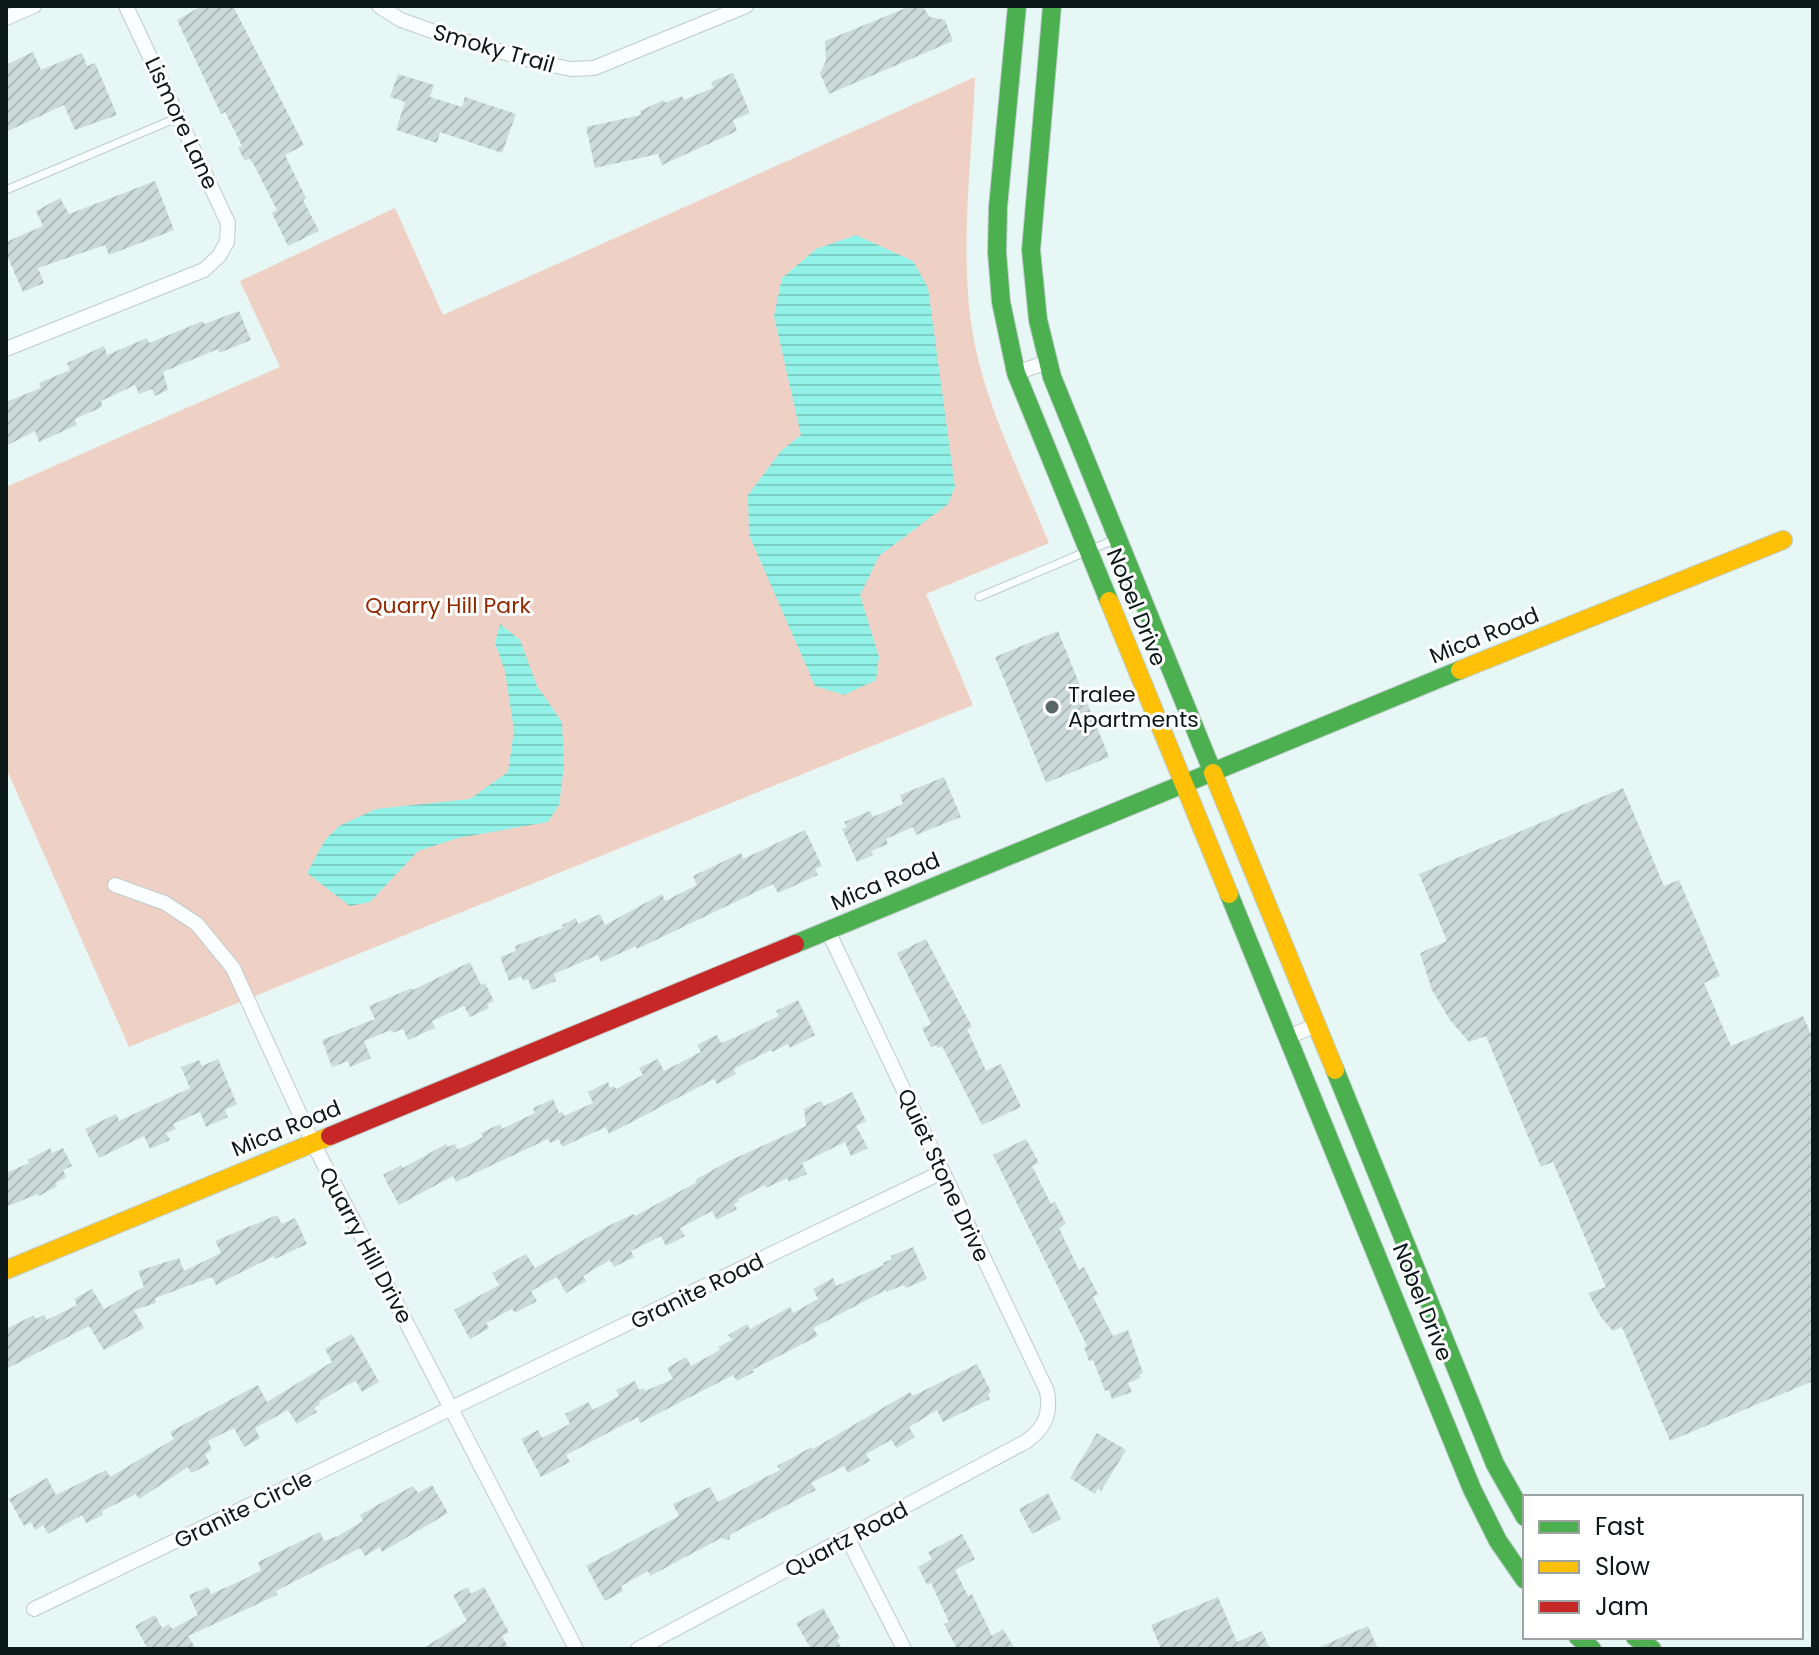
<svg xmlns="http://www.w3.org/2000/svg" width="1819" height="1655" font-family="Poppins,sans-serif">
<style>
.park{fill:#efd0c4}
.water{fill:url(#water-rules)}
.building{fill:url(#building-hatch)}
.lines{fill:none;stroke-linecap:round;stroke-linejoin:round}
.lane-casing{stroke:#bdccca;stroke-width:9}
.street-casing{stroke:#bdccca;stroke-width:16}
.fast-casing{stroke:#bdccca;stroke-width:20}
.slow-casing{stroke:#bdccca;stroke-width:20}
.jam-casing{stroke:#bdccca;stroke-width:20}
.lane{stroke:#fbfefe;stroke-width:7}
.street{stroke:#fbfefe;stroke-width:14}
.fast{stroke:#4caf50;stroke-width:18}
.slow{stroke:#ffc107;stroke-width:18}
.jam{stroke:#c62828;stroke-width:18}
.poi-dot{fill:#586765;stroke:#fff;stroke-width:3}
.labels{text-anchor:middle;stroke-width:6;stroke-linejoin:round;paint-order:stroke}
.street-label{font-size:22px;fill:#0b1918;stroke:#fff}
.park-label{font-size:22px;fill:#912800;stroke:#fff}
.poi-label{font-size:22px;fill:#0b1918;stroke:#fff;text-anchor:start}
</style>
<defs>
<pattern id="water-rules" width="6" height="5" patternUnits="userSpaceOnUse" patternTransform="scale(2)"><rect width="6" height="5" fill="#92f2e8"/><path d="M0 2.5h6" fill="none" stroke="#7dcfc6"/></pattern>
<pattern id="building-hatch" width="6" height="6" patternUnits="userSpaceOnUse" patternTransform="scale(2)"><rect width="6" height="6" fill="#ccdbd9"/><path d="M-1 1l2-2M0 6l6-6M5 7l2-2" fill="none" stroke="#aebbba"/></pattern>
</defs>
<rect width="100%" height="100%" fill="#e6f7f5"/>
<!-- park -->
<path class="park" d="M975,77C972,158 960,243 971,323C982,400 1020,472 1049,543L926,594L973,705L129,1047L6,768V487L280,367L240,281L395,208L443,315Z"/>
<!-- water -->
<path class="water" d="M856,235L913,261L928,288L955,487L948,504L879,556L860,595L879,657L876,680L844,695L815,686L749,535L748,495L781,451L801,435L774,316L782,278L816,249Z
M500,624L520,640L537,686L562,722L564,766L559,805L548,822L458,838L418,851L370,902L350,906L307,873L325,840L339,826L376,809L470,799L508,772L514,730L505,671L495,643Z"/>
<!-- building -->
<path class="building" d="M202,6H233L304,145L285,155L306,198L303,200L319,231L288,246L272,213L277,210L254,165L249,158L245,161L238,148L242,146L225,112L221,114L177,20Z
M911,6H922L930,17L945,20L953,41L829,94L820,73L826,61L825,41Z
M33,52L41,70L82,53L87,66L95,63L117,115L75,130L64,105L6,132V65Z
M733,73L750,113L733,120L737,131L662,165L658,154L595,168L586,127L641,115L640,111L664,100L665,103L682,96L684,100L713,88L711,82Z
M398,74L434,85L430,97L462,107L465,97L516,114L502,153L440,132L437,143L396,130L405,102L390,97Z
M155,181L174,230L109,255L105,245L38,268L44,283L23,292L6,253V242L43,226L36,211L60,198L69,214Z
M239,311L251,340L219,353L218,349L163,372L168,390L155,396L152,389L139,394L135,385L101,401L102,407L75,419L77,425L39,442L35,431L6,446V402L41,388L39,383L70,370L67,363L104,346L107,355L147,338L149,343L203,321L204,324Z
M1058,631L1109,757L1046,783L995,657Z
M944,777L961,817L916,835L913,827L886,839L888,844L871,851L873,855L857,862L842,829L847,827L844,822L870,811L873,817L903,804L900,795Z
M1623,788L1664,886L1679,880L1720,976L1704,983L1731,1046L1803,1016L1813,1038V1381L1670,1441L1622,1327L1613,1331L1601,1317L1588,1293L1606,1287L1553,1162L1541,1167L1486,1036L1469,1042L1450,1020L1432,990L1420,953L1447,941L1419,874Z
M805,830L822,866L815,869L818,875L778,893L773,884L637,949L636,946L601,962L598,955L554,974L556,981L532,990L528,979L523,981L521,976L509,981L500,957L516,951L515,946L563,928L562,925L576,918L578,924L600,914L605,925L662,894L665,901L697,885L693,876L741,853L743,859Z
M926,939L972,1027L967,1029L986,1071L1001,1064L1021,1107L982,1125L942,1046L938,1048L936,1045L931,1047L922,1028L931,1024L897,953Z
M470,962L481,985L485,983L494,1001L487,1004L489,1008L470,1017L464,1006L432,1021L435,1028L408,1040L403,1029L392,1033L391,1030L364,1041L371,1058L350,1067L348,1061L332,1067L322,1040L375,1019L369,1006L412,988L413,990Z
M798,1000L815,1035L790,1048L788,1044L772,1052L771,1050L734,1069L736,1074L717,1084L714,1079L609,1134L606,1127L562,1147L559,1139L550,1143L548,1139L456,1182L453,1176L399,1205L383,1175L401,1165L403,1168L446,1144L448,1147L455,1144L458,1150L483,1137L481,1133L500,1124L502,1129L535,1113L533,1108L553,1099L559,1113L562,1112L564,1116L593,1103L588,1092L608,1082L610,1088L614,1086L616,1089L643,1075L639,1068L658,1059L664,1071L701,1052L697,1045L717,1035L721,1043L738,1036L779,1016L776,1011Z
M218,1059L237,1104L225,1110L228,1117L206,1127L200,1112L173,1124L176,1129L166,1133L170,1140L150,1149L144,1136L99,1158L85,1129L116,1114L119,1121L190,1088L181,1067L199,1060L202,1066Z
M852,1092L866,1121L856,1126L868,1148L851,1156L845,1142L802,1163L807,1174L789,1182L787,1178L766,1188L765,1185L738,1199L739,1201L734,1204L737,1209L717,1220L712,1211L680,1228L685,1236L666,1246L661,1236L631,1251L634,1257L614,1267L610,1260L583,1276L586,1281L566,1293L557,1277L531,1291L537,1301L515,1313L512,1309L486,1323L489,1328L470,1339L454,1310L499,1285L492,1273L526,1254L535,1268L606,1227L634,1214L635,1216L697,1182L695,1180L729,1161L806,1126L804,1109L821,1101L824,1106Z
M1026,1139L1039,1163L1032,1166L1051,1204L1055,1202L1066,1224L1059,1228L1079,1270L1084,1267L1098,1294L1093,1297L1113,1336L1128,1330L1143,1373L1139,1375L1140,1378L1128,1383L1132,1392L1112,1399L1109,1390L1105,1391L1093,1360L1089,1361L1084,1347L1087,1346L993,1155Z
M50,1148L52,1153L63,1148L72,1166L63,1170L66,1177L56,1183L57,1186L39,1196L38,1194L6,1207V1173L29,1163L28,1160Z
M277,1215L282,1224L295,1218L307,1244L275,1259L274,1256L216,1285L212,1277L155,1298L156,1303L134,1310L144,1328L104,1350L89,1326L6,1369V1329L34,1315L36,1319L44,1315L47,1320L77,1305L74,1299L92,1289L104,1309L144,1287L138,1271L179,1258L184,1271L221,1253L215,1241Z
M913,1247L927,1279L906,1288L904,1285L886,1292V1290L813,1328L818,1336L752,1370L754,1372L737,1381L733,1375L640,1423L638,1417L566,1455L570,1462L541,1477L521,1439L538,1430L542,1438L570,1424L565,1414L588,1402L593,1410L619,1396L616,1390L635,1381L639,1390L644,1388L645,1391L673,1379L667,1368L686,1357L691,1366L720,1350L718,1347L732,1340L728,1335L747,1324L750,1329L790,1307L793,1313L818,1299L813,1289L833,1278L836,1286L884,1265L883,1263L892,1259L891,1256Z
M352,1334L379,1382L362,1392L356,1381L345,1386L319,1402L320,1404L314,1408L317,1412L297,1424L288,1410L255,1428L260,1438L244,1447L234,1428L208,1441L212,1450L205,1454L210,1464L191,1473L188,1467L139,1499L136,1494L102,1511L103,1515L86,1523L82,1515L48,1534L43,1525L35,1530L31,1522L24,1526L9,1499L47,1478L56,1495L106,1470L110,1477L174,1439L170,1432L258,1385L267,1402L332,1362L325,1349Z
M977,1364L991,1392L988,1394L990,1399L943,1422L937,1410L909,1427L915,1437L897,1448L891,1440L866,1454L870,1461L848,1473L844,1466L811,1483L816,1490L731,1534L729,1540L721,1538L650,1576L648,1571L621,1586L623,1591L605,1601L586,1566L679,1516L673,1504L710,1487L718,1502L780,1470L777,1466L812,1447L813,1449L910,1392L913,1396Z
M1097,1433L1126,1450L1101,1491L1098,1488L1095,1494L1070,1478Z
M432,1485L448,1513L382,1552L380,1547L365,1556L360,1548L276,1591L277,1595L188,1636L196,1649H148L135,1626L155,1615L162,1628L169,1624L172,1629L198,1615L189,1595L208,1587L211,1594L245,1579L261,1570L258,1562L320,1532L324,1541L338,1536L363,1521L360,1515L383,1502L413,1486L418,1493Z
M1048,1493L1061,1519L1032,1534L1019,1509Z
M962,1534L975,1559L955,1570L968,1596L972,1594L992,1636L1003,1629L1015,1649H957L944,1624L949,1622L931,1583L927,1585L918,1567L932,1559L928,1552Z
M468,1587L471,1594L484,1587L509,1632L502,1636L509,1649H422L467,1621L453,1595Z
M1218,1597L1237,1642L1262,1631L1270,1649H1161L1151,1625Z
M823,1608L840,1638L837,1640L842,1649H811L796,1623Z
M1368,1626L1378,1649H1315Z"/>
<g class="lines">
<defs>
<path id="lane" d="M6,190L179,117
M979,597L1116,539"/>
<path id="street" d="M379,6L401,20L443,35L541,63L571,69L594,68L746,6
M6,18L34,6
M6,349L204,270L219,256L227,242L228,223L126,6
M1016,373L1048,362
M115,885L165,903L197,924L233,968L313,1143L576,1649
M1288,1037L1316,1025
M848,1539L904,1649
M34,1609L942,1172
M638,1649L1027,1441C1045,1427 1051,1415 1047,1391L828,931"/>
<path id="fast" d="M1017,6L998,207L997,252L1001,302L1016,373L1109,601
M1052,6L1031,250L1038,320L1052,377L1213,773
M1229,894L1472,1489L1498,1541L1525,1580
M795,944L1460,670
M1335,1070L1495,1464L1525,1517
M1578,1637L1592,1649
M1635,1637L1652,1649"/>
<path id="slow" d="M1109,601L1229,894
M1460,670L1783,540
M1213,773L1335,1070
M6,1270L330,1136"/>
<path id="jam" d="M330,1136L795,944"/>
</defs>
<!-- lane casing -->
<use href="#lane" class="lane-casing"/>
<!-- street casing -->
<use href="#street" class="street-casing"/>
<!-- fast casing -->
<use href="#fast" class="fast-casing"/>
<!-- slow casing -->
<use href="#slow" class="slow-casing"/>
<!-- jam casing -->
<use href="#jam" class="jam-casing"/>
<!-- lane -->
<use href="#lane" class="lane"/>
<!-- street -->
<use href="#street" class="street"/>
<!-- fast -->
<use href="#fast" class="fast"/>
<!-- slow -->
<use href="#slow" class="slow"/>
<!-- jam -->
<use href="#jam" class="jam"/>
</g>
<!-- markers -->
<circle class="poi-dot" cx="1052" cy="707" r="8"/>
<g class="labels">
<!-- street labels -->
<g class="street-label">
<text transform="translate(494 48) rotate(16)" y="8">Smoky Trail</text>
<text transform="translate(182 123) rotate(65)" y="8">Lismore Lane</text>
<text transform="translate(1137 607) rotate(68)" y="8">Nobel Drive</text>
<text transform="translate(1484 635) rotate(-22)" y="8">Mica Road</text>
<text transform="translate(885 881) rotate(-23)" y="8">Mica Road</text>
<text transform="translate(286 1128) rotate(-22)" y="8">Mica Road</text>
<text transform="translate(944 1175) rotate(65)" y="8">Quiet Stone Drive</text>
<text transform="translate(366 1245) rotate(62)" y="8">Quarry Hill Drive</text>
<text transform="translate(697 1291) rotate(-26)" y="8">Granite Road</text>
<text transform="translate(1423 1302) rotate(68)" y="8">Nobel Drive</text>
<text transform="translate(243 1509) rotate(-26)" y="8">Granite Circle</text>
<text transform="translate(846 1539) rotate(-28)" y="8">Quartz Road</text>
</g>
<!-- park labels -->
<g class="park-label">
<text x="448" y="613">Quarry Hill Park</text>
</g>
<!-- poi labels -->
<g class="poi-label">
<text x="1068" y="702">Tralee<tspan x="1068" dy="25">Apartments</tspan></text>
</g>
</g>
<!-- border -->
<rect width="1819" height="1655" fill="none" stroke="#0b1918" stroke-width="16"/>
<!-- legend -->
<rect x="1523" y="1495" width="280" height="144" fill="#ffffff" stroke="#9da3a3" stroke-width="2"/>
<rect x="1539" y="1521" width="40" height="12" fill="#4caf50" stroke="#9da3a3" stroke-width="2"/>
<text x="1595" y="1535" font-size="24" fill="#0b1918">Fast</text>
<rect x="1539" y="1561" width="40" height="12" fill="#ffc107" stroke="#9da3a3" stroke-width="2"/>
<text x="1595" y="1575" font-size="24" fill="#0b1918">Slow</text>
<rect x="1539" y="1601" width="40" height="12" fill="#c62828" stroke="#9da3a3" stroke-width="2"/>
<text x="1595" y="1615" font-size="24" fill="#0b1918">Jam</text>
</svg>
